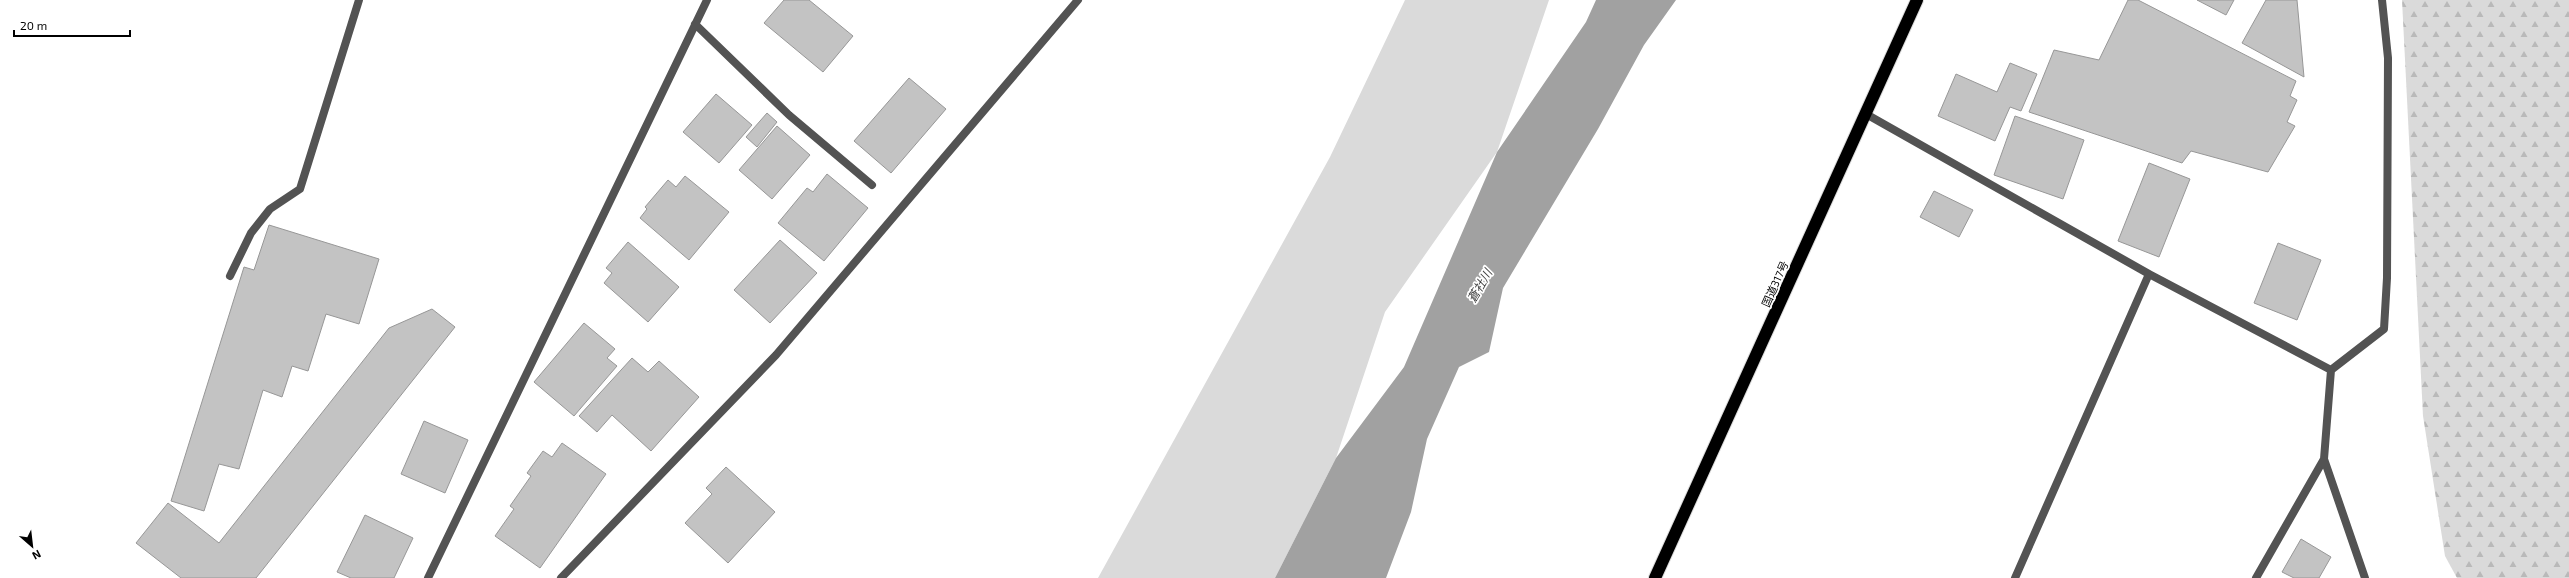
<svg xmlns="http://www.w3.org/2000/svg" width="2569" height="578" font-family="'Exo 2','Noto Sans JP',sans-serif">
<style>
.grass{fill:#dadada}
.forest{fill:url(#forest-firs)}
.water{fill:#a1a1a1}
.building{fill:#c3c3c3;stroke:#979797}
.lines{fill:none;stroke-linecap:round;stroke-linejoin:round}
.highway-casing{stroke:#dbdbdb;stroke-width:14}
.street{stroke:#535353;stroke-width:8}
.highway{stroke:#000;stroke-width:12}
.labels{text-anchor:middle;stroke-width:3.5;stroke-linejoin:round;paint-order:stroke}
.street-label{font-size:11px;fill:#000;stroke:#fff}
.water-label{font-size:12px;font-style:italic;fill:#424242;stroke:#fff}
</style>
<defs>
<pattern id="forest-firs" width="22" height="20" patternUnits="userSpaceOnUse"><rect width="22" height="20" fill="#dadada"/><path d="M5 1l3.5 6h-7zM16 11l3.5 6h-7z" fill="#b9b9b9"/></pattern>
</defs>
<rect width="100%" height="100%" fill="#fff"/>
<!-- grass -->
<path class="grass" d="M1405,0H1549L1497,152L1385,312L1336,458L1275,578H1098L1330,157Z"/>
<!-- forest -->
<path class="forest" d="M2402,0H2569V578H2457L2445,556L2423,416Z"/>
<!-- water -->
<path class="water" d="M1596,0H1676L1644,45L1598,129L1503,288L1489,352L1459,367L1427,439L1411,512L1386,578H1275L1336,458L1404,367L1497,152L1586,22Z"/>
<!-- building -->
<path class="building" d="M784,0H809L853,36L823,72L764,23Z
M2128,0H2138L2296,81L2290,96L2297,100L2287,122L2295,126L2268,172L2191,151L2182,163L2029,112L2054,50L2099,60Z
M2197,0H2234L2226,15Z
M2266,0H2297L2304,77L2242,43Z
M2010,63L2037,74L2021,111L2010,107L1995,141L1938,116L1956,74L1997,92Z
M909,78L946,109L891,173L854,141Z
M716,94L752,125L719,163L683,132Z
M767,113L777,122L757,147L746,137Z
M2015,116L2084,140L2063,199L1994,175Z
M777,126L810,155L772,199L739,170Z
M2149,163L2190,179L2159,257L2118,241Z
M827,174L868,208L824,261L778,223L807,188L813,192Z
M685,176L729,212L689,260L640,218L647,209L645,207L668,180L676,187Z
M1934,191L1973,210L1959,237L1920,217Z
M269,225L379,259L359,324L326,314L308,371L292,366L282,397L263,390L239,469L219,464L204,511L171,501L244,267L254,270Z
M780,240L817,273L770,323L734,290Z
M628,242L679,287L648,322L604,283L612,273L606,268Z
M2278,243L2321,260L2297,320L2254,303Z
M432,309L455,327L256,578H181L136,543L168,503L219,543L389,328Z
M584,323L615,349L607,358L617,366L574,416L534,382Z
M632,358L648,372L659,361L699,397L651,451L612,415L597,432L579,416Z
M424,421L468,440L445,493L401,474Z
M562,443L606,474L540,568L495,536L514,509L510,506L531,476L527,473L543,451L552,457Z
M726,467L775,512L728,563L685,523L712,494L706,488Z
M365,515L413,538L394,578H351L337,572Z
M2301,539L2331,557L2319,578H2294L2282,572Z"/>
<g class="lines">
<defs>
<path id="highway" d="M1655,578L1917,0"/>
</defs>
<!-- highway casing -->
<use href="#highway" class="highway-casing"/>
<!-- street -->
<path class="street" d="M695,24L789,115L872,185
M1866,114L2149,274L2331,370L2324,459L2256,578
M230,276L251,233L270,209L300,189L359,0
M2331,370L2384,329L2387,278L2388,58L2382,0
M2324,459L2365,578
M428,578L707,0
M561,578L776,355L1078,0
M2015,578L2149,274"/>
<!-- highway -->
<use href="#highway" class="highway"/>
</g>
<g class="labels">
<!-- street labels -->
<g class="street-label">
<text transform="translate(1775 284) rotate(-66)" y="4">国道317号</text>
</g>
<!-- water labels -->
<g class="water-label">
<text transform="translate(1480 286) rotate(-60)" y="4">蒼社川</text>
</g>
</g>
<!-- north arrow -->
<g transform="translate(32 546) rotate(152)" stroke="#ffffff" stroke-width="3" paint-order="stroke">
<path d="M0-3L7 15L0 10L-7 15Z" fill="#000000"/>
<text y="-6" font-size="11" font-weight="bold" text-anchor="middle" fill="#000000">N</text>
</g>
<!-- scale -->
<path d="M14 30v6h116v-6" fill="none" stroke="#000000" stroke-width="2"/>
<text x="20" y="30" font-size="12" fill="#000000" stroke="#ffffff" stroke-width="3" paint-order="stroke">20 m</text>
</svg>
